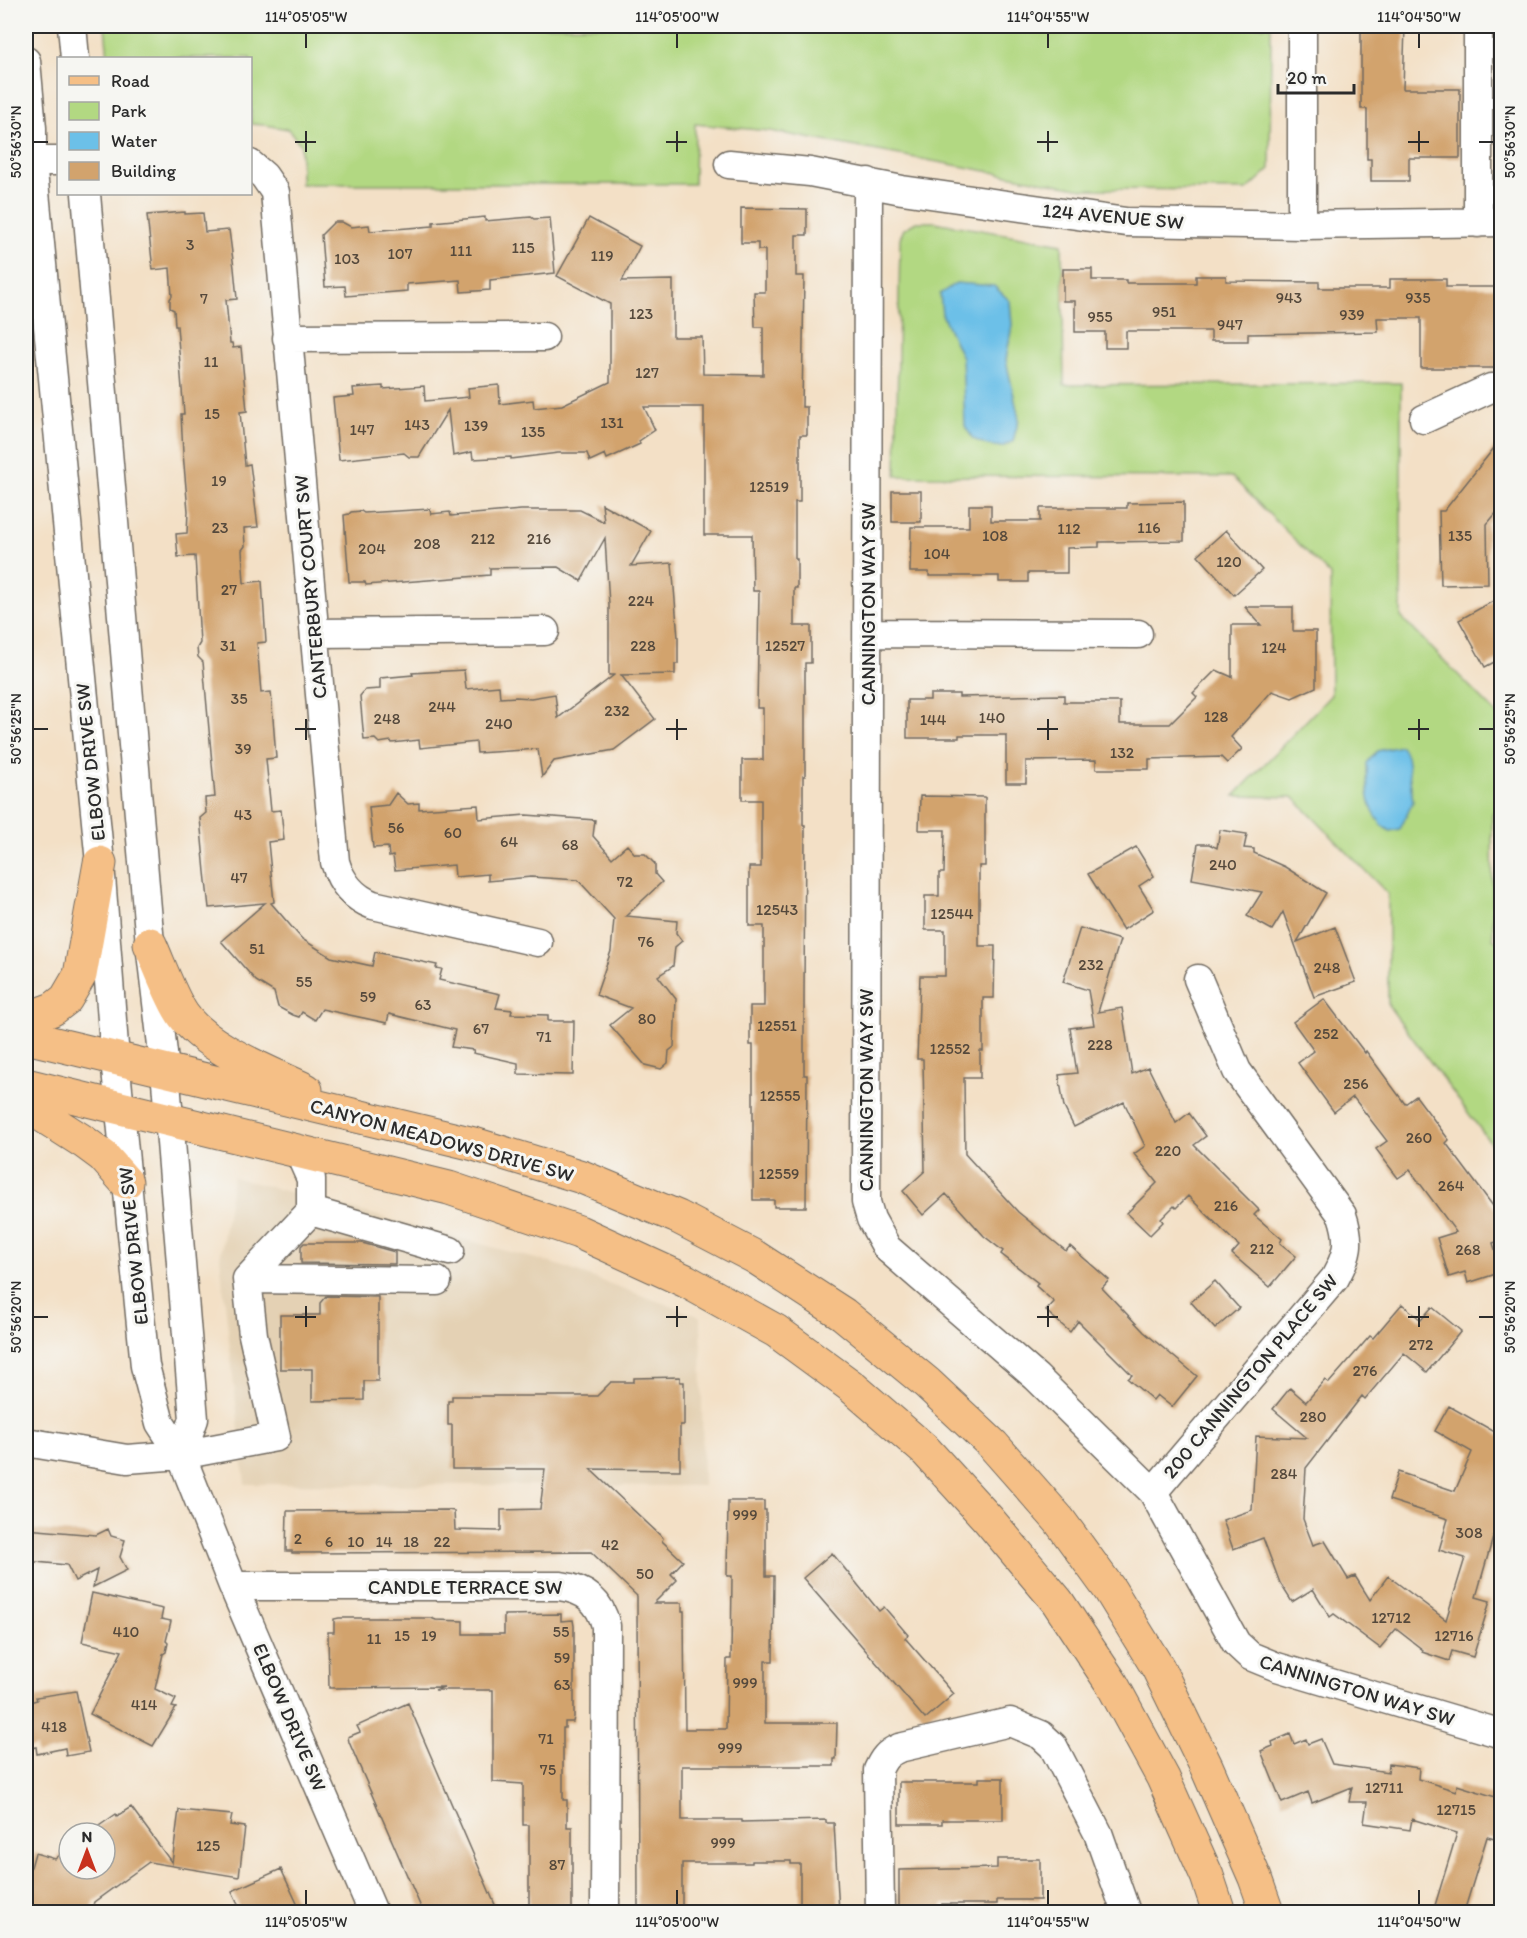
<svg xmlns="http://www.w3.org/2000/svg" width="1527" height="1938" font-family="Itim,sans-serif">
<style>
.built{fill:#e4d1b4}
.green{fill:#b2d882;stroke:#6e8256;stroke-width:1.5}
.water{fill:#6cc0e8;stroke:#4c768a;stroke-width:1.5}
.building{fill:#d2a36d}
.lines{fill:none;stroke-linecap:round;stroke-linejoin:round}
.minor-casing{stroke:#716a61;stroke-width:31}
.major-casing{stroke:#716a61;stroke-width:35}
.minor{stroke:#fff;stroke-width:28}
.major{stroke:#f5bf86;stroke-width:33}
.ticks{fill:none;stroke:#2b2b2b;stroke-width:2}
.labels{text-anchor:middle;stroke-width:6;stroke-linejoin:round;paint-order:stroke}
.number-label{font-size:16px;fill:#55493c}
.street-label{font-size:20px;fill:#2b2b2b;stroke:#f6f6f2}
.neatline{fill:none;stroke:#2b2b2b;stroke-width:2}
.ticks-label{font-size:15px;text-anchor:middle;fill:#2b2b2b}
</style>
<rect width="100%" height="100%" fill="#f6f6f2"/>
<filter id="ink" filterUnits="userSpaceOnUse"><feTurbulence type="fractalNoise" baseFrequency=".0167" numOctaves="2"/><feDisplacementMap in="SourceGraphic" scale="12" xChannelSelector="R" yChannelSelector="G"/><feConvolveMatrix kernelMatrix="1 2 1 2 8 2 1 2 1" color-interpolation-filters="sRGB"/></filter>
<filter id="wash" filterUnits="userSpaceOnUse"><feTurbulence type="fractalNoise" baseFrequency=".008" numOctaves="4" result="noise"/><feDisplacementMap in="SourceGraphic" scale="24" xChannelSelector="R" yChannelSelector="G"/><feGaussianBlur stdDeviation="1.35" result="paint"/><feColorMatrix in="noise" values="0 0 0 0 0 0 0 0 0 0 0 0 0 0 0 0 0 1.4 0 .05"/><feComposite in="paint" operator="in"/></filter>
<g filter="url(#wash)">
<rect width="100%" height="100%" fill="#f3e0c6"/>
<!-- built -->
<path class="built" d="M233,1177L558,1265L701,1317L703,1486L245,1484L220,1258Z"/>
<!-- green -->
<path class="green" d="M105,26H1271L1270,169L1247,190L1083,189L770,131L695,124L694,184H301V145L288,129L265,125L251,124L250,58H108Z
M916,222H934L1062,244L1064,385L1401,383V617L1498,715H1501V805L1492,814L1493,938L1502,947L1501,1157L1388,1005V894L1293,797L1234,796L1331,695L1330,575L1232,477L896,476L900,238L904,229Z"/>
<!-- water -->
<path class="water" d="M956,283L994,286L1010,301L1012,325L1006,360L1019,419L1013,441L1002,447L987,445L973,439L965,426L962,358L942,314L940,294Z
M1401,746L1407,756L1413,802L1400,829L1390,831C1366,816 1367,788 1367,763L1377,751Z"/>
<g id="blocks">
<!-- building -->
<path class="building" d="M1361,26H1405L1403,89H1460V158H1409V181H1371V159H1367V109H1361Z
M741,208L807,209V235H796V276H804L802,407H807V435H800V502H795V559H797V588H794V626H811V663H805V776H803V825H805L804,995V1075H807L806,1207H774V1200H753V1045H750V1006H764V926H749V867H761V800H742V760H763V708H757L759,591H753L752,535H704V407H644L655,430L639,441L640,444L607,459L605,454L590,461L587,453H558L511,459V457L473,459L472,452L453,456L448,410L419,457H409L404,453L339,460L333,398L354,396L353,388L383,386V389L424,386L425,401L469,397L468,388L499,385L500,404L533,400L534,408L562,405L610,382V304L557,276L589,218L640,246L622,281L673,280V337H702L703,374L763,375V327H755L754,292H765V250H758V243H741Z
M185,212V214L203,213L205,232L229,230L234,268L237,299L226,300L230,343H232L233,348L241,347L247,411L240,412L245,465L250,464L258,527L244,528L245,546L242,550L244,583L262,581L266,642L257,643L261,693L271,692L276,758L266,759L271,811L281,810L284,840L268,842L274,902L271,903L302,939L331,957L372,966L375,952L437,965L436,968L442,969L439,980L500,994L496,1008L512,1010L511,1014L548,1015V1021H574L573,1075L518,1074V1063L473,1053L474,1050L451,1047L455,1030L389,1014L387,1023L322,1009L315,1020L302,1012L299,1017L293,1015L278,1007L274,992L256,981L221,941L265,903L209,908L205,872L200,818L206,813L205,798L215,797L203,662L198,657L197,648L200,643L195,556L178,557L176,534L187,533L188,511L183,453L181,414H184L177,326H175L174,310L170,308V299L172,296L170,268L153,270L147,215Z
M485,217V221L531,217L534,219L550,218L555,273L490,280V290L461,292L460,280L407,284V291L346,296L345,286L325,287L321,235L334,222H342L351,227L369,225L370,231L433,226V222Z
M1063,269H1092V280H1126V283H1196V276H1226V281L1319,282V288H1390V279H1446V287H1502V368H1421V318H1377L1378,332L1248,334V341H1211V331H1126V348H1105V332H1075V301H1063Z
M1502,438V506L1487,524L1488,584L1441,585L1439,511H1444Z
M892,491H921V522H892Z
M1184,502V541L1099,542V547L1067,548V573H1028V582H999V576H929V572H910L911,527H969V505H991V521H1040V508H1127V503Z
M602,504L651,531L631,566L672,563L678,638V664H675V674L621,675L655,719L614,750L554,761L542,777L538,749L477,753L476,742L420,748L419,740L392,743L391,741L379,743L375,739L364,740L360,696L365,690L380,689V678L413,675L412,673L464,670L466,689L499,686L500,698L516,697L531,698L555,694L558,718L614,675H609V605L605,538L581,581L558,567L490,568V575L366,585L365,582H349L344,515L349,514L351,512L361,511L364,513L430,509L431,514L450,512L451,516L521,510H580L604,522Z
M1226,530L1262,570L1234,595L1198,555Z
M1502,596V658L1485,667L1459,620Z
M1245,607H1293V631H1316V687L1292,698L1272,691L1231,737L1242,749L1227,763L1221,757L1149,759V769H1096V760L1026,761V783H1006V735H959V738H907V700H930V694H959V697L1064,695V702H1120V724H1170L1197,697L1193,693L1216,670L1232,677V625H1261Z
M396,793L408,804L419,803V809L478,805L479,819L526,815L595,820L593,836L612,858L627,845L635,854H645L655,864V874L662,882L626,916L677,921L676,933L682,941L675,947L673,966L658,976L676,999L674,1047L669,1051L668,1063L661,1069L645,1065L610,1025L631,1008L596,995L611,951L614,919L578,880L531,877L488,881V874L455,877L454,865L395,870L393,856L389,857L388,847L373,848L369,807L388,805Z
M920,796L985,797V866H979V946H995L994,998H983V1051H980V1078H964L965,1154L1018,1212L1066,1251L1070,1246L1109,1280L1102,1288L1144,1332L1197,1376L1172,1407L1157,1395L1153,1400L1128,1379L1132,1375L1078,1321L1070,1332L1046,1311L1054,1302L1036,1286L1038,1283L1001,1254L1003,1251L984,1236L946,1194L923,1215L903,1191L925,1171L923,1059H917L920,976H945V930H925V896H939V873H944L945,830H919Z
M1220,830L1247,834L1244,848L1254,849V853L1285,867L1326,893L1297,942L1335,927L1356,982L1314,997L1283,912L1272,930L1247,916L1262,892L1192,879L1198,844H1209L1217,848Z
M1136,847L1154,876L1139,886L1154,910L1123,930L1088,874Z
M1080,928L1120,940L1098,1012L1122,1008L1132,1074L1148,1067L1176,1123L1189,1113L1206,1136L1194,1145L1259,1210L1254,1215L1282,1239L1280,1243L1296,1256L1270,1287L1232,1254L1239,1246L1188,1196L1176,1208L1174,1206L1161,1219L1163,1222L1150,1235L1127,1213L1157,1183L1134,1154L1145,1146L1124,1102L1074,1127L1064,1107L1059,1075L1077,1073L1070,1028L1094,1025L1088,990L1063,982Z
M1324,999L1365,1053L1366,1051L1405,1104L1416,1096L1449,1140L1446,1143L1502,1218V1240L1493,1243L1502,1272L1468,1283L1465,1272L1449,1277L1437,1238L1456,1232L1410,1170L1398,1178L1376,1149L1387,1141L1353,1097L1334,1112L1298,1063L1314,1051L1293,1022Z
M304,1243H362L395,1252V1264L301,1263V1246Z
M1215,1281L1239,1308L1215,1329L1191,1302Z
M326,1296L378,1297V1381H364V1400L312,1401V1369H280V1315H320V1303Z
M1402,1304L1421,1320L1432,1307L1461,1331L1427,1372L1404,1353L1365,1399L1362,1396L1306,1468L1303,1519L1313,1545L1325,1541L1348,1579L1355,1576L1370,1600L1388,1576L1446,1620L1465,1558L1439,1550L1448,1519L1389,1500L1398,1472L1455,1491L1472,1452L1435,1431L1449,1406L1502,1436V1506L1476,1597L1490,1601L1473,1657L1452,1651L1449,1661L1422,1652L1423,1650L1396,1629L1380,1648L1334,1614L1330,1617L1313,1589L1292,1602L1280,1583L1263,1538L1233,1549L1223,1520L1252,1510L1256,1436L1307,1438L1273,1409L1290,1388L1306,1402L1325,1380L1329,1383L1370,1336L1373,1338Z
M680,1377V1382H684V1425H680V1470L590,1469L663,1538L662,1541L683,1561L671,1574L677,1580L654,1603H682V1611H684L685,1729H726L727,1659H731L732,1576H727L728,1501H764V1510H766V1576H774L773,1661H765V1723H837L836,1759H834V1766H682V1820H742V1822L826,1820V1823H834L839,1912H800V1864H791V1861H752V1863H682V1912H638L637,1596L591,1552L292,1553V1551H286L287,1511L448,1510L454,1511L455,1530L499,1531L501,1530V1510L540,1509L545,1469H452V1425H448V1401H452V1396H597L611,1382H634V1378Z
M26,1529L96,1535L108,1529L111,1536L125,1540L120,1557L127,1570L93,1587L97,1570L75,1581L67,1565L26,1561Z
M832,1553L879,1611L884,1607L908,1635L905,1638L954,1694L925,1719L803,1578Z
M92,1593L163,1609L161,1619L171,1621L166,1641L168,1643L166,1652L163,1654L155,1689L176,1699L172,1707L176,1708L153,1746L90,1714L122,1651L82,1642Z
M561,1614V1621L573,1620L574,1626V1717L573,1722H565V1728H563V1800H567V1827H572V1912H529V1825H523V1784L493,1782V1690H435L444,1687L329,1688L328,1632H334V1619L339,1618H431L436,1620L463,1621V1634H504V1615Z
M76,1691L89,1752L66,1756L65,1748L37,1754L36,1747L26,1749V1703L37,1700L36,1697Z
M408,1703L496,1907L483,1912H423L349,1742L348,1737L360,1732L357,1726Z
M1290,1734L1294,1744L1306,1739L1308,1744L1321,1739L1332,1764L1388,1772L1389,1764L1419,1768L1418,1779L1456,1791L1457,1785L1502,1799V1841L1487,1837L1464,1912H1433L1457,1833L1412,1819L1410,1830L1364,1823L1367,1802H1349L1352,1787L1312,1803L1308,1792L1282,1803L1261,1751L1273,1746L1272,1742Z
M979,1778H1003V1820H942V1824H899V1782H979Z
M131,1807L172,1863L179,1810L232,1815L230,1825L245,1827L239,1877L149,1862L94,1902L91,1912H59L26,1904V1870L31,1867L35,1853L55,1859L69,1848V1869H105V1833H89L116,1814L117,1816Z
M997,1859H1040V1900H997V1904H942V1911L899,1912V1870L997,1868Z
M281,1869L301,1912H242L232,1891Z"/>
</g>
</g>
<g filter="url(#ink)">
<use href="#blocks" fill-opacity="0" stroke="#716a61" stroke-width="1.5"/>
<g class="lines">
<defs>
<path id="minor" d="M72,26L75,58
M1302,26V225
M26,61L32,128V161L100,863L115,1059L145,1366L160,1423L181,1455L233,1586L373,1912
M26,161H58
M250,164L264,176L275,192L335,862C341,882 352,897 373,905L538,942
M729,164L810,172L902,190L1126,222L1302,225L1502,222
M868,182L866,1202L871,1219L887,1248L1036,1377L1153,1492L1236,1643L1250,1656L1277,1667L1502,1734
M86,194L150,944L165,1070L194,1419L181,1455
M1478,223V26
M287,338L544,337
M1424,419L1491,388H1502
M315,633L545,631
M868,633L1138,634
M311,1211L450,1251
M247,1279L437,1281
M26,1442L127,1459L181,1455L276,1437L253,1335L247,1279L311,1211V1179L299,1152
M1153,1492L1335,1278C1348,1254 1351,1242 1342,1215L1237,1071L1198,979
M233,1586H560C584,1589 600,1601 606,1626L605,1912
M880,1912L878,1770C883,1759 887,1753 899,1748L1010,1722L1041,1735L1053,1746L1098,1833L1126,1912"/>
<path id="major" d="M150,944C159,964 171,998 183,1015C207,1049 269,1072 306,1090
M26,1019L53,1009L66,999L80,975L100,863
M26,1037L474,1144L582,1177L678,1217L755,1257L843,1314L927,1383L993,1445L1059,1520L1110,1590L1158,1668L1207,1768L1255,1878L1267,1912
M26,1085L449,1188L579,1232L686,1281L776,1331L851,1386L926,1451L988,1519L1057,1601L1112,1684L1163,1778L1207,1876L1219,1912
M26,1105L84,1142L103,1156L126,1182"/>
</defs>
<!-- minor casing -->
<use href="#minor" class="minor-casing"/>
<!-- major casing -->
<use href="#major" class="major-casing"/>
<!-- minor -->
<use href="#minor" class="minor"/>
<!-- major -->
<use href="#major" class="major"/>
</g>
</g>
<!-- ticks -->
<path class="ticks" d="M306,33V48M677,33V48M1048,33V48M1419,33V48M306,131V152M677,131V152M1048,131V152M1419,131V152M33,142H48M295,142H316M666,142H687M1037,142H1058M1408,142H1429M1479,142H1494M306,719V740M677,719V740M1048,719V740M1419,719V740M33,729H48M295,729H316M666,729H687M1037,729H1058M1408,729H1429M1479,729H1494M306,1306V1327M677,1306V1327M1048,1306V1327M1419,1306V1327M33,1317H48M295,1317H316M666,1317H687M1037,1317H1058M1408,1317H1429M1479,1317H1494M306,1890V1905M677,1890V1905M1048,1890V1905M1419,1890V1905"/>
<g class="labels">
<!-- number labels -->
<g class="number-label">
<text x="190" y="250">3</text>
<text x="523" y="253">115</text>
<text x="461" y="256">111</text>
<text x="400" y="259">107</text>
<text x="602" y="261">119</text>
<text x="347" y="264">103</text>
<text x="1289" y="303">943</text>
<text x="1418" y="303">935</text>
<text x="204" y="304">7</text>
<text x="1164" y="317">951</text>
<text x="641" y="319">123</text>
<text x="1352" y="320">939</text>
<text x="1100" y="322">955</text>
<text x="1230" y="330">947</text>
<text x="211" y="367">11</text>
<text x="647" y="378">127</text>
<text x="212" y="419">15</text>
<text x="612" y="428">131</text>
<text x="417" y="430">143</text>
<text x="476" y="431">139</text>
<text x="362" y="435">147</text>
<text x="533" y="437">135</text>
<text x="219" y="486">19</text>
<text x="769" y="492">12519</text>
<text x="220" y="533">23</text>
<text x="1149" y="533">116</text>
<text x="1069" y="534">112</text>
<text x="995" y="541">108</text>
<text x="1460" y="541">135</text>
<text x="483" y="544">212</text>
<text x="539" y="544">216</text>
<text x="427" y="549">208</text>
<text x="372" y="554">204</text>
<text x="937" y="559">104</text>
<text x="1229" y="567">120</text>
<text x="229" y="595">27</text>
<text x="641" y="606">224</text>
<text x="228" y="651">31</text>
<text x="643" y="651">228</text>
<text x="785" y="651">12527</text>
<text x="1274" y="653">124</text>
<text x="239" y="704">35</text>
<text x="442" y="712">244</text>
<text x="617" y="716">232</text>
<text x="1216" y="722">128</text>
<text x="992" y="723">140</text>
<text x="387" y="724">248</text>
<text x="933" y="725">144</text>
<text x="499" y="729">240</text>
<text x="243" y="754">39</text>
<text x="1122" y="758">132</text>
<text x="243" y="820">43</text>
<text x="396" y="833">56</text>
<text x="453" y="838">60</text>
<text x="509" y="847">64</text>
<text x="570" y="850">68</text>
<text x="1223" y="870">240</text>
<text x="239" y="883">47</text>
<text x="625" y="887">72</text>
<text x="777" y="915">12543</text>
<text x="952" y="919">12544</text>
<text x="646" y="947">76</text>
<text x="257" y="954">51</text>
<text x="1091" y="970">232</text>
<text x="1327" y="973">248</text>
<text x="304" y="987">55</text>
<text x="368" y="1002">59</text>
<text x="423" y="1010">63</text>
<text x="647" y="1024">80</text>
<text x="777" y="1031">12551</text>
<text x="481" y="1034">67</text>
<text x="1326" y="1039">252</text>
<text x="544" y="1042">71</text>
<text x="1100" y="1050">228</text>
<text x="950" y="1054">12552</text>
<text x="1356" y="1089">256</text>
<text x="780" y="1101">12555</text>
<text x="1419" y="1143">260</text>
<text x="1168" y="1156">220</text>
<text x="779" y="1179">12559</text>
<text x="1451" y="1191">264</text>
<text x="1226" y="1211">216</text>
<text x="1262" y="1254">212</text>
<text x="1468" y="1255">268</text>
<text x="1421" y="1350">272</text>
<text x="1365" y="1376">276</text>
<text x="1313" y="1422">280</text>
<text x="1284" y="1479">284</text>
<text x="745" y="1520">999</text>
<text x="1469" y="1538">308</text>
<text x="298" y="1544">2</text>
<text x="329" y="1547">6</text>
<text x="356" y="1547">10</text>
<text x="384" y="1547">14</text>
<text x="411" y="1547">18</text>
<text x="442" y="1547">22</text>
<text x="610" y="1550">42</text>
<text x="645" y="1579">50</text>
<text x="1391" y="1623">12712</text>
<text x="126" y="1637">410</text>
<text x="561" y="1637">55</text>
<text x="402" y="1641">15</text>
<text x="429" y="1641">19</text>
<text x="1454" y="1641">12716</text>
<text x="374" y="1644">11</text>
<text x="562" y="1663">59</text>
<text x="745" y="1688">999</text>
<text x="562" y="1690">63</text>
<text x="144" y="1710">414</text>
<text x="54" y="1732">418</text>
<text x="546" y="1744">71</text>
<text x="730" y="1753">999</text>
<text x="548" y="1775">75</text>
<text x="1384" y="1793">12711</text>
<text x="1456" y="1815">12715</text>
<text x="723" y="1848">999</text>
<text x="208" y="1851">125</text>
<text x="557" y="1870">87</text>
</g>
<!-- street labels -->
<g class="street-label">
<text transform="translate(1113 216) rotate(5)" y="7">124 AVENUE SW</text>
<text transform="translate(310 587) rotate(-95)" y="7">CANTERBURY COURT SW</text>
<text transform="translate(868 604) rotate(-90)" y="7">CANNINGTON WAY SW</text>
<text transform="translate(90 762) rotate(-96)" y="7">ELBOW DRIVE SW</text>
<text transform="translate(866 1090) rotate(-90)" y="7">CANNINGTON WAY SW</text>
<text transform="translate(442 1140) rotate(15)" y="7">CANYON MEADOWS DRIVE SW</text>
<text transform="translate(133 1246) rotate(-96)" y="7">ELBOW DRIVE SW</text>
<text transform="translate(1250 1376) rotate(-50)" y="7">200 CANNINGTON PLACE SW</text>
<text x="465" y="1594">CANDLE TERRACE SW</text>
<text transform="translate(1357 1690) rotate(17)" y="7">CANNINGTON WAY SW</text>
<text transform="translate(290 1717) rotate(67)" y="7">ELBOW DRIVE SW</text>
</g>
</g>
<!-- margin -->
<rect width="1527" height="1938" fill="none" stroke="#f6f6f2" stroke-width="66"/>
<!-- legend -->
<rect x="57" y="57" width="195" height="138" fill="#f6f6f2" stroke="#a5a5a2" stroke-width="1.5"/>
<rect x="69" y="76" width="30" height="9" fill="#f5bf86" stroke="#a5a5a2" stroke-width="1.5"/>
<text x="111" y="87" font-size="18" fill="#2b2b2b">Road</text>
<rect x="69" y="102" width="30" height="18" fill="#b2d882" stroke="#a5a5a2" stroke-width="1.5"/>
<text x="111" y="117" font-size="18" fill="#2b2b2b">Park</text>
<rect x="69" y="132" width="30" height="18" fill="#6cc0e8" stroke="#a5a5a2" stroke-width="1.5"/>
<text x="111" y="147" font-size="18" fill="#2b2b2b">Water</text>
<rect x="69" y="162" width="30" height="18" fill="#d2a36d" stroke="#a5a5a2" stroke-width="1.5"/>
<text x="111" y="177" font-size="18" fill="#2b2b2b">Building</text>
<!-- north arrow -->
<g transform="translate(87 1851)"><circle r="28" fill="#f6f6f2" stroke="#a5a5a2" stroke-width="1.5"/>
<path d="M0-4.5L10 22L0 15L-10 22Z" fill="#c8321e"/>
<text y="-9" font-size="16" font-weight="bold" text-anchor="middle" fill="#2b2b2b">N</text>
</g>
<!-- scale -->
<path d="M1278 84v9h76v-9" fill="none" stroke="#2b2b2b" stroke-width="3"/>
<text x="1287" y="84" font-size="18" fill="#2b2b2b" stroke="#f6f6f2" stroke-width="4.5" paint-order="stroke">20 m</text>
<rect x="33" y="33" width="1461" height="1872" class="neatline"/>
<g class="ticks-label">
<text x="306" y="22">114°05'05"W</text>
<text x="677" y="22">114°05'00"W</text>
<text x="1048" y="22">114°04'55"W</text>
<text x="1419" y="22">114°04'50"W</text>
<text transform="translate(16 142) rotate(-90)" y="5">50°56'30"N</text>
<text transform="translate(1510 142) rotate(-90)" y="5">50°56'30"N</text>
<text transform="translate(16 729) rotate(-90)" y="5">50°56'25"N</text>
<text transform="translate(1510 729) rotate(-90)" y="5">50°56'25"N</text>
<text transform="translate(16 1317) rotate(-90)" y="5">50°56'20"N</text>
<text transform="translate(1510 1317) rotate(-90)" y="5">50°56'20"N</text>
<text x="306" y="1927">114°05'05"W</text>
<text x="677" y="1927">114°05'00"W</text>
<text x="1048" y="1927">114°04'55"W</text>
<text x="1419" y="1927">114°04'50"W</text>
</g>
</svg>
